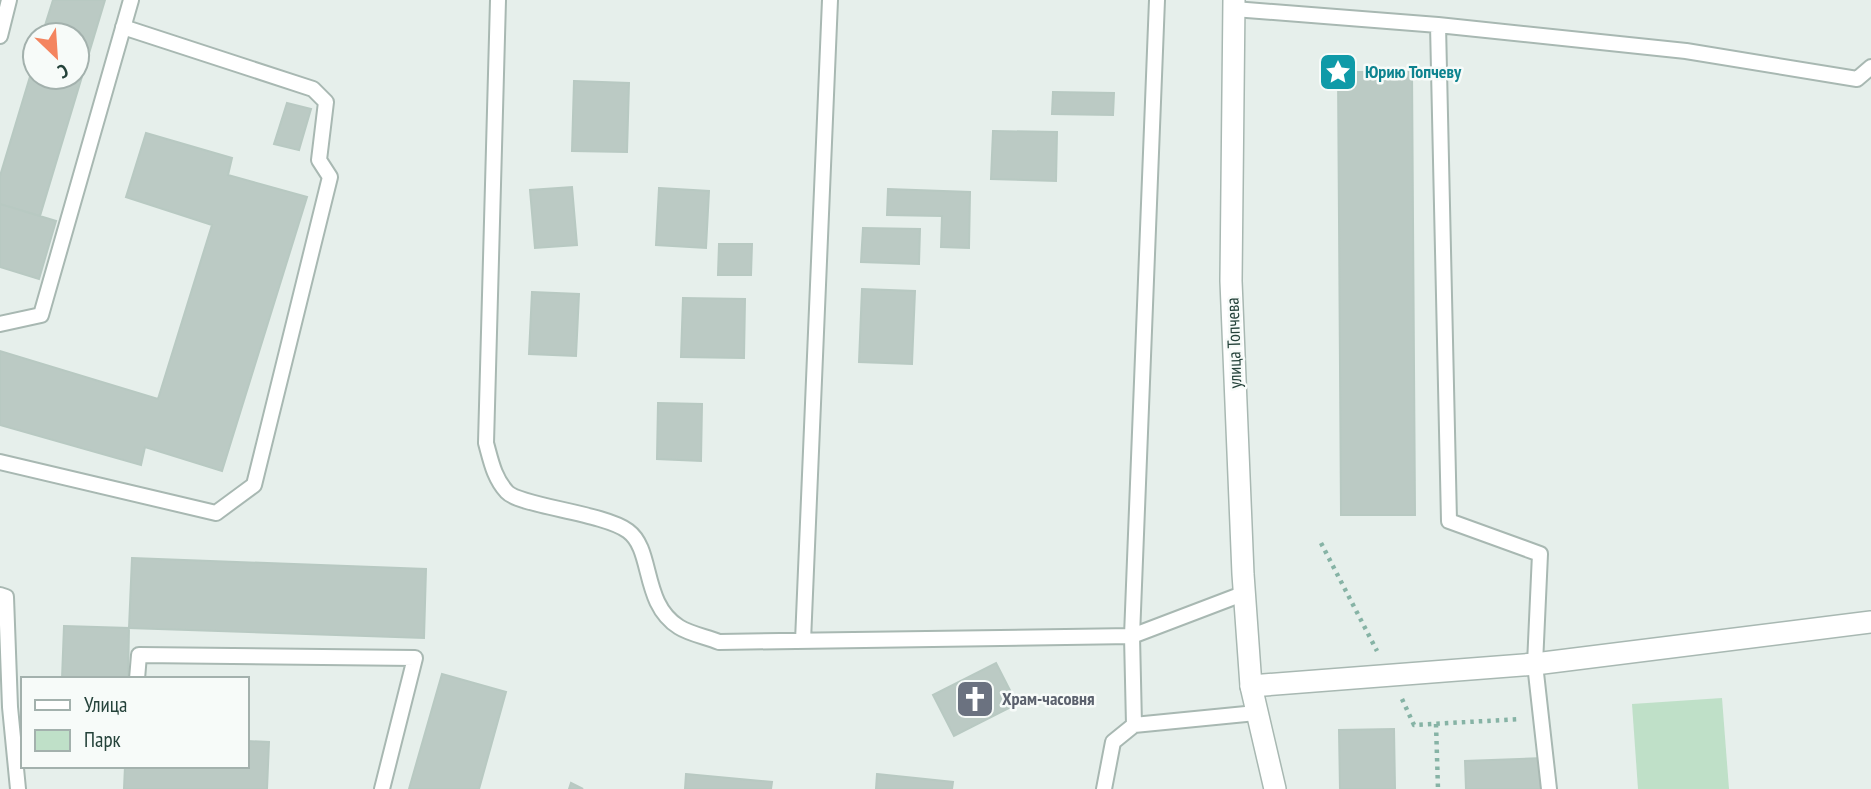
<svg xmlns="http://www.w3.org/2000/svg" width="1871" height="789" font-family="'PT Sans Narrow',sans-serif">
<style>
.green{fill:#bfe0c8}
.building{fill:#bbcac4;stroke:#b8c9c2;stroke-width:2}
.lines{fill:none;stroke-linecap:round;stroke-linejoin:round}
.service-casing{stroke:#a8b8b2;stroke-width:18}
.minor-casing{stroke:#a8b8b2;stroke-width:24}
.tertiary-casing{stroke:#a8b8b2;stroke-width:24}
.path{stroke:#86b3a5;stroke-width:4.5;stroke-dasharray:3.5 5;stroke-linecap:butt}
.service{stroke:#fff;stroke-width:14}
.minor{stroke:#fff;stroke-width:21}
.tertiary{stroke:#fff;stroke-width:21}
.labels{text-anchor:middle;stroke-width:5;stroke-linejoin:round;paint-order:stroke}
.culture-label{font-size:18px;font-weight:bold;fill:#0d838f;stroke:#f7fbf9;text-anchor:start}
.street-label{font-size:18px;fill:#24423a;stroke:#f7fbf9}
.worship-label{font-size:18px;font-weight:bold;fill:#5b616d;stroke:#f7fbf9;text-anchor:start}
</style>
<rect width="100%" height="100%" fill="#e6efeb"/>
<!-- green -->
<path class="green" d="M1722,698L1729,789H1638L1632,704Z"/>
<!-- building -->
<path class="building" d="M53,0H105L40,216L0,204V176L35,60V77H77V35H42Z
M1338,72H1412L1415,515H1341Z
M574,81L629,83L627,152L572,151Z
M1053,92L1114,93L1113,115L1052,114Z
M287,103L311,109L299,150L274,144Z
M993,131L1057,132L1056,181L991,179Z
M146,133L232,158L228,175L307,197L222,471L145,447L141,465L0,425V351L158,399L212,225L126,197Z
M572,187L577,245L535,248L530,190Z
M659,188L709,191L706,248L656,245Z
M888,189L970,192L969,248L941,247L942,216L887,215Z
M0,204L56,221L39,279L0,267Z
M863,228L920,229L919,264L861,262Z
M719,244H752L751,275H718Z
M862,289L915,291L912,364L859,362Z
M532,292L579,294L576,356L529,354Z
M683,298L745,299L744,358L681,357Z
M658,403L702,404L701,461L657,459Z
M132,558L426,569L424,638L129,628Z
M64,626L129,628L128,679H62Z
M996,663L1017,704L954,736L933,695Z
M442,674L506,692L479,789H409Z
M1394,729L1395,789H1340L1339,730Z
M247,741L269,742L267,789H124L125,766H247Z
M1543,758L1544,789H1466L1465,761Z
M686,774L772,782L771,789H685Z
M877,774L953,782L952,789H876Z
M571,783L583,789H569Z"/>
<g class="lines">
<defs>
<path id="service" d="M498,0L486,443C491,461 494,478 507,492C520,506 604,513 628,531C654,550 641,603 679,627C690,634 707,637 719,642L1132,636L1157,0
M1234,9L1438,25L1449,521L1540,554L1535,664L1549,789
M1438,25L1686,51L1857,79L1871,67
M0,36L9,0
M0,324L41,315L131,0
M0,462L216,513L254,485L330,177L319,160L326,102L313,89L123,27
M0,595L6,597L10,707L18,789
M803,641L830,0
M137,679L139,655L415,658L382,789
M1134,725L1132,636L1245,593
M1104,789L1113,742L1134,725L1256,713"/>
<path id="minor" d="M1251,686L1535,664L1871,622"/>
<path id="tertiary" d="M1234,0L1231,281L1243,574L1251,686L1275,789"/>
</defs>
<!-- service casing -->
<use href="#service" class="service-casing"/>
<!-- minor casing -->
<use href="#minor" class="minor-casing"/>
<!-- tertiary casing -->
<use href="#tertiary" class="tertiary-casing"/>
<!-- path -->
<path class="path" d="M1321,543L1377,651
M1402,699L1414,725L1521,719
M1436,724L1438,789"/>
<!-- service -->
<use href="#service" class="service"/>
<!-- minor -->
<use href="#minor" class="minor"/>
<!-- tertiary -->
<use href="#tertiary" class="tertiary"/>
</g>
<!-- icons -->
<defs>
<symbol id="sight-square" viewBox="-11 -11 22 22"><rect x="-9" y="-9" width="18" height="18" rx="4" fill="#0f9aa8" stroke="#f7fbf9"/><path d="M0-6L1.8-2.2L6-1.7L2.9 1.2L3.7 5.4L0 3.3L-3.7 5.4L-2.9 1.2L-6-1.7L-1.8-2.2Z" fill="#fff"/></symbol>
<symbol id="church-square" viewBox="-11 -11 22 22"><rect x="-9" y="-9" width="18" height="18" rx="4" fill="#6b7280" stroke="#f7fbf9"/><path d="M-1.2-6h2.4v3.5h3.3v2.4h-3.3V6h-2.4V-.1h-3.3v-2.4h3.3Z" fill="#fff"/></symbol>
</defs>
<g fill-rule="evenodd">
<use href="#sight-square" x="1316" y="50" width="44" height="44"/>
<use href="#church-square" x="953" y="677" width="44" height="44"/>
</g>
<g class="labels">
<!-- culture labels -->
<g class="culture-label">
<text x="1365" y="78">Юрию Топчеву</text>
</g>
<!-- street labels -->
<g class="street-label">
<text transform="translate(1234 343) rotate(-92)" y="6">улица Топчева</text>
</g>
<!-- worship labels -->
<g class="worship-label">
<text x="1002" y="705">Храм-часовня</text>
</g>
</g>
<!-- legend -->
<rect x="21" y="677" width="228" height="91" fill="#f7fbf9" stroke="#a3b1ad" stroke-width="2"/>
<rect x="35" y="700" width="35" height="10" fill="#ffffff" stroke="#a3b1ad" stroke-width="2"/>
<text x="84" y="712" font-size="21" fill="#24423a">Улица</text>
<rect x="35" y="730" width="35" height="21" fill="#bfe0c8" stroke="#a3b1ad" stroke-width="2"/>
<text x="84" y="747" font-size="21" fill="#24423a">Парк</text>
<!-- north arrow -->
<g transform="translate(56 56) rotate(155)"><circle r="33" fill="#f7fbf9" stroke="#a3b1ad" stroke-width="2"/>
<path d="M0-5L12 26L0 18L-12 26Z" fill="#f4845f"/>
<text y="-10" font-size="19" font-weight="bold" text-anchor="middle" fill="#24423a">С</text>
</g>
</svg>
